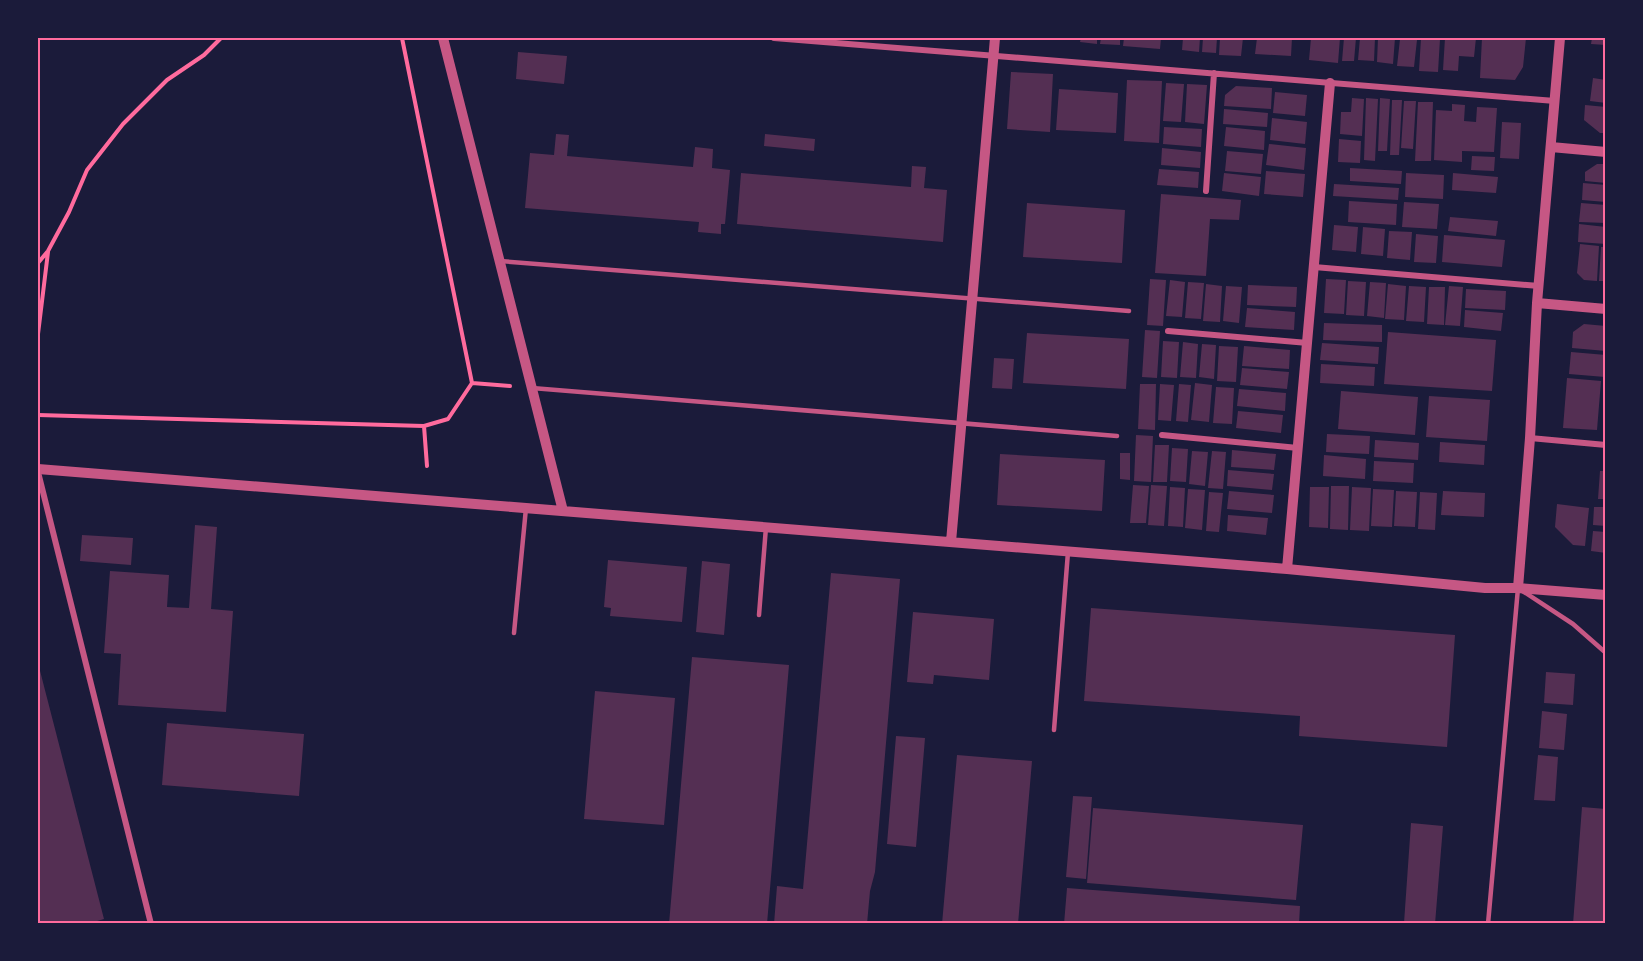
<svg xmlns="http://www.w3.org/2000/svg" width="1643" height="961" font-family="'Noto Serif',serif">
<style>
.building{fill:#542f53}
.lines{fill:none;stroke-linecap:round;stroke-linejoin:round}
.path{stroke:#ff6b9d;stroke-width:4}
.service{stroke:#c65784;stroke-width:4.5}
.minor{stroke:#c65784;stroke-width:6}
.tertiary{stroke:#c65784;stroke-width:10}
.neatline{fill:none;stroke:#ff6b9d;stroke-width:2}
</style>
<rect width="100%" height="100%" fill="#1b1b3a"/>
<!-- building -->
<path class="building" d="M1081,38H1097V44L1080,42Z
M1101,38H1120V45L1100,44Z
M1124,38H1161L1160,49L1123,46Z
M1183,38H1200L1199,52L1182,50Z
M1203,38H1217L1216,53L1202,52Z
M1220,38H1243L1241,56L1219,55Z
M1257,38H1292L1291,56L1255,54Z
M1311,38H1340L1338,63L1309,60Z
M1344,38H1356L1354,61H1342Z
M1360,38H1375L1374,61L1358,60Z
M1378,38H1395L1393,64L1377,62Z
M1421,38L1440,39L1438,72L1419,71Z
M1445,38H1476L1474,57L1459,56L1458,71L1443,70Z
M1482,38H1526L1523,67L1515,80L1480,78Z
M1592,38H1606V45L1591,44Z
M1400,39L1417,40L1414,67L1397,66Z
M518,52L567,56L564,84L516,79Z
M1011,72L1053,74L1050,132L1007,129Z
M1593,78L1606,80V103L1590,101Z
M1127,80L1162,81L1159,143L1124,141Z
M1166,83L1184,84L1181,122L1163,121Z
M1187,84L1207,85L1204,124L1185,122Z
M1236,86L1272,88L1271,109L1224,106L1225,95Z
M1059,89L1118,93L1116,133L1056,130Z
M1275,92L1307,95L1305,116L1273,113Z
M1352,98L1364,99L1362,136L1340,134L1341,112H1351Z
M1366,98L1378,99L1375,161L1364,160Z
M1380,98L1390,99L1387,151H1378Z
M1392,100H1402L1399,155H1390Z
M1404,101H1416L1413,149L1401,148Z
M1418,102H1433L1431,161H1415Z
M1452,104L1465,105L1464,121L1476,122L1477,107L1497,108L1494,152L1462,151V162L1434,160L1436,110L1452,111Z
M1585,105L1606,107V133H1600L1584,120Z
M1224,109L1268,113L1267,127L1223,124Z
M1272,118L1307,122L1305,144L1270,140Z
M1502,122L1521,123L1519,159L1500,158Z
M1164,127L1202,129L1201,147L1163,144Z
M1226,127L1265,131L1264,150L1224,146Z
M556,134L569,135L567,156L693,167L695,147L713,149L712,168L730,170L725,224H721V234L698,232L699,222L525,208L530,153L554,155Z
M765,134L815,139L814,151L764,146Z
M1339,139L1361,141L1360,163L1338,162Z
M1269,144L1306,148L1304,170L1266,165Z
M1162,148L1201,152L1200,168L1161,165Z
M1227,151L1263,154L1261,174L1225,171Z
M1472,156L1495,157L1494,171L1471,170Z
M1597,164H1606V183L1585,181V172Z
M912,166L926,167L924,188L947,190L943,242L737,224L741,173L911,187Z
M1350,168L1402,171L1401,184L1350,181Z
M1159,169L1199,172L1198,188L1157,185Z
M1266,171L1305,174L1303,197L1264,194Z
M1224,173L1261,177L1259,196L1222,191Z
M1406,173L1444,175L1443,199L1405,197Z
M1453,173L1498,177L1496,193L1452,190Z
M1583,183L1606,185V202L1582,200Z
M1334,184L1399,188L1398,200L1333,196Z
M1161,194L1241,200L1239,220L1210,219L1206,276L1155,273Z
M1349,201L1397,204L1396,225L1348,222Z
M1404,202L1439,204L1437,229L1402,227Z
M1027,203L1125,210L1122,263L1023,257Z
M1581,203L1606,205V223L1579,222Z
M1450,217L1498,221L1496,236L1448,231Z
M1579,224L1606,227V244L1578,242Z
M1334,225L1358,227L1356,252L1332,250Z
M1363,227L1385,229L1383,256L1361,254Z
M1389,231L1412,232L1410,260L1387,258Z
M1416,234L1438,236L1436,263L1414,262Z
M1444,235L1505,240L1502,267L1442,262Z
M1580,244L1599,246L1597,281L1584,280L1577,273Z
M1601,247H1606V281H1599Z
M1150,279L1166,280L1163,326L1147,325Z
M1326,279L1346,280L1344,314L1324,313Z
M1170,280L1185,282L1182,317L1166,316Z
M1348,281L1366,282L1364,316L1346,315Z
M1188,282L1204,283L1201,319L1185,318Z
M1370,282L1386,283L1384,318L1367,316Z
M1206,284L1222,286L1220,322L1203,321Z
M1388,284L1406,286L1404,320L1385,319Z
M1248,285L1297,287L1296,307L1247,305Z
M1226,286L1242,287L1239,323L1223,321Z
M1409,286L1426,287L1424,322L1406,321Z
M1449,286L1463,287L1460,326L1445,325Z
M1429,287H1445L1444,325L1427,324Z
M1466,289L1506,291L1505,310L1465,308Z
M1247,308L1295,312L1294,330L1245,327Z
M1465,310L1503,313L1501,331L1464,327Z
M1324,323L1382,325V342L1323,340Z
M1584,324L1606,326V351L1572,348L1573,332Z
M1145,330L1160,331L1157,378L1142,377Z
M1388,332L1496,340L1492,391L1384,384Z
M1027,333L1129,339L1126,389L1023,383Z
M1163,341L1179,342L1177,378L1161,377Z
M1183,342L1198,344L1196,378L1180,377Z
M1322,343L1379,347L1378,364L1320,360Z
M1202,344L1216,345L1214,379L1199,377Z
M1219,346L1238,347L1236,382L1217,381Z
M1244,346L1290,350L1289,369L1242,366Z
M1571,352L1606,355L1605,377L1569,374Z
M994,358L1014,359L1012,389L992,388Z
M1321,364L1375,367L1374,386L1320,383Z
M1242,368L1289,372L1287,389L1240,385Z
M1567,378L1601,381L1597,430L1563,428Z
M1195,383L1212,385L1209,422L1191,420Z
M1140,384H1156L1155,430L1138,429Z
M1160,384L1174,385L1171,421L1158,420Z
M1179,384L1191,385L1188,422L1176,421Z
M1216,387L1234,388L1232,424L1213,423Z
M1239,389L1286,393L1285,411L1237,406Z
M1341,391L1418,397L1415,435L1338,429Z
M1429,396L1490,400L1487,441L1426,437Z
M1238,411L1283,415L1281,433L1236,428Z
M1327,434L1370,436L1369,454L1326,452Z
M1136,435L1153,436L1151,482L1134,481Z
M1375,440L1419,443L1418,460L1374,457Z
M1440,442L1485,445L1484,465L1439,462Z
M1155,445H1169L1167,482H1153Z
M1172,448L1188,449L1186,482L1170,481Z
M1232,450L1276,454L1274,470L1231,467Z
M1192,451L1208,452L1205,486L1189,484Z
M1212,451L1226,452L1223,489L1208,488Z
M1120,453H1130V480L1120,479Z
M1000,454L1105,460L1102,511L997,505Z
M1324,455L1366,459L1365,479L1323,476Z
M1374,461L1414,463L1413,483L1373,481Z
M1228,470L1274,474L1272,490L1227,486Z
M1600,471H1606V499H1598Z
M1133,485L1149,486L1146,523H1130Z
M1151,485L1167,486L1164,526L1148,525Z
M1331,486H1349L1348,530L1330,529Z
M1170,487L1185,488L1183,527L1168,526Z
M1310,487H1329L1328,528L1309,527Z
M1352,487L1371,488L1369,531L1350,530Z
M1188,489L1205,490L1202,530L1185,528Z
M1373,489L1394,490L1392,527L1371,526Z
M1229,491L1274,495L1272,513L1227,509Z
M1396,491L1417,492L1415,527L1394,526Z
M1443,491L1485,493L1484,517L1441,515Z
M1209,492L1223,493L1219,532L1206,531Z
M1420,492L1437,493L1435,530L1418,529Z
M1557,504L1589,508L1585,546L1573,545L1555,527Z
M1594,507H1606V526L1593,525Z
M1228,515L1268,518L1266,535L1227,531Z
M195,525L217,527L211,609L233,611L226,712L118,705L121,654L104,653L110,571L169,575L167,607L189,608Z
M1593,531L1606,532V553L1591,551Z
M82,535L133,538L131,565L80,561Z
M608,560L687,567L682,622L610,616L611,608L604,607Z
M702,561L730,564L724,635L696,632Z
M831,573L900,579L875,872L870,891L867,924H774L777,886L803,889Z
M1091,608L1455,635L1447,747L1299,736L1300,716L1084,701Z
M913,612L994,619L989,680L934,675L933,684L907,682Z
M692,657L789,665L767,924H669Z
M38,663L104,919L87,924H38Z
M1546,672L1575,674L1573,705L1544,703Z
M595,691L675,698L664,825L584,819Z
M1542,711L1567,714L1564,750L1539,748Z
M167,723L304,734L299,796L162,785Z
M896,736L925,738L916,847L887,844Z
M957,755L1032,761L1018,924H942Z
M1538,755L1558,757L1555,801L1534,800Z
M1073,796L1092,797L1086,879L1066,877Z
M1582,807L1606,809V924H1573Z
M1093,808L1303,825L1296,900L1087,883Z
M1411,823L1443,826L1435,924L1404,923Z
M1067,888L1300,906L1299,924H1064Z"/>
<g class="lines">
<!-- path -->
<path class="path" d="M38,263L48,251L69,212L87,170L123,124L167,80L204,55L221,38
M38,334L48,252
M472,383L510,386
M38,415L424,426L448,419L472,383L402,38
M424,426L427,466"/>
<!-- service -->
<path class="service" d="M500,261L1129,311
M532,388L1117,436
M759,615L766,527
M514,633L526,508
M1054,730L1068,552
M1488,924L1518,588L1573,624L1606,653"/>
<!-- minor -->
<path class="minor" d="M774,38L1555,101
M1206,191L1214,73
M1314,267L1539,286
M1168,331L1308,343
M1162,435L1298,448
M1530,438L1606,445
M38,472L151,924"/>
<!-- tertiary -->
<path class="tertiary" d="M443,38L563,511
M1551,147L1606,152
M1537,303L1606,309
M38,469L1287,569L1485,588H1518L1606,595
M951,542L995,38
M1287,569L1330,83
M1518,588L1530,438L1537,303L1560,38"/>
</g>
<!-- border -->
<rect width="1643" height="961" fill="none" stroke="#1b1b3a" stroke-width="78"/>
<rect x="39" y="39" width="1565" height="883" class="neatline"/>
</svg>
